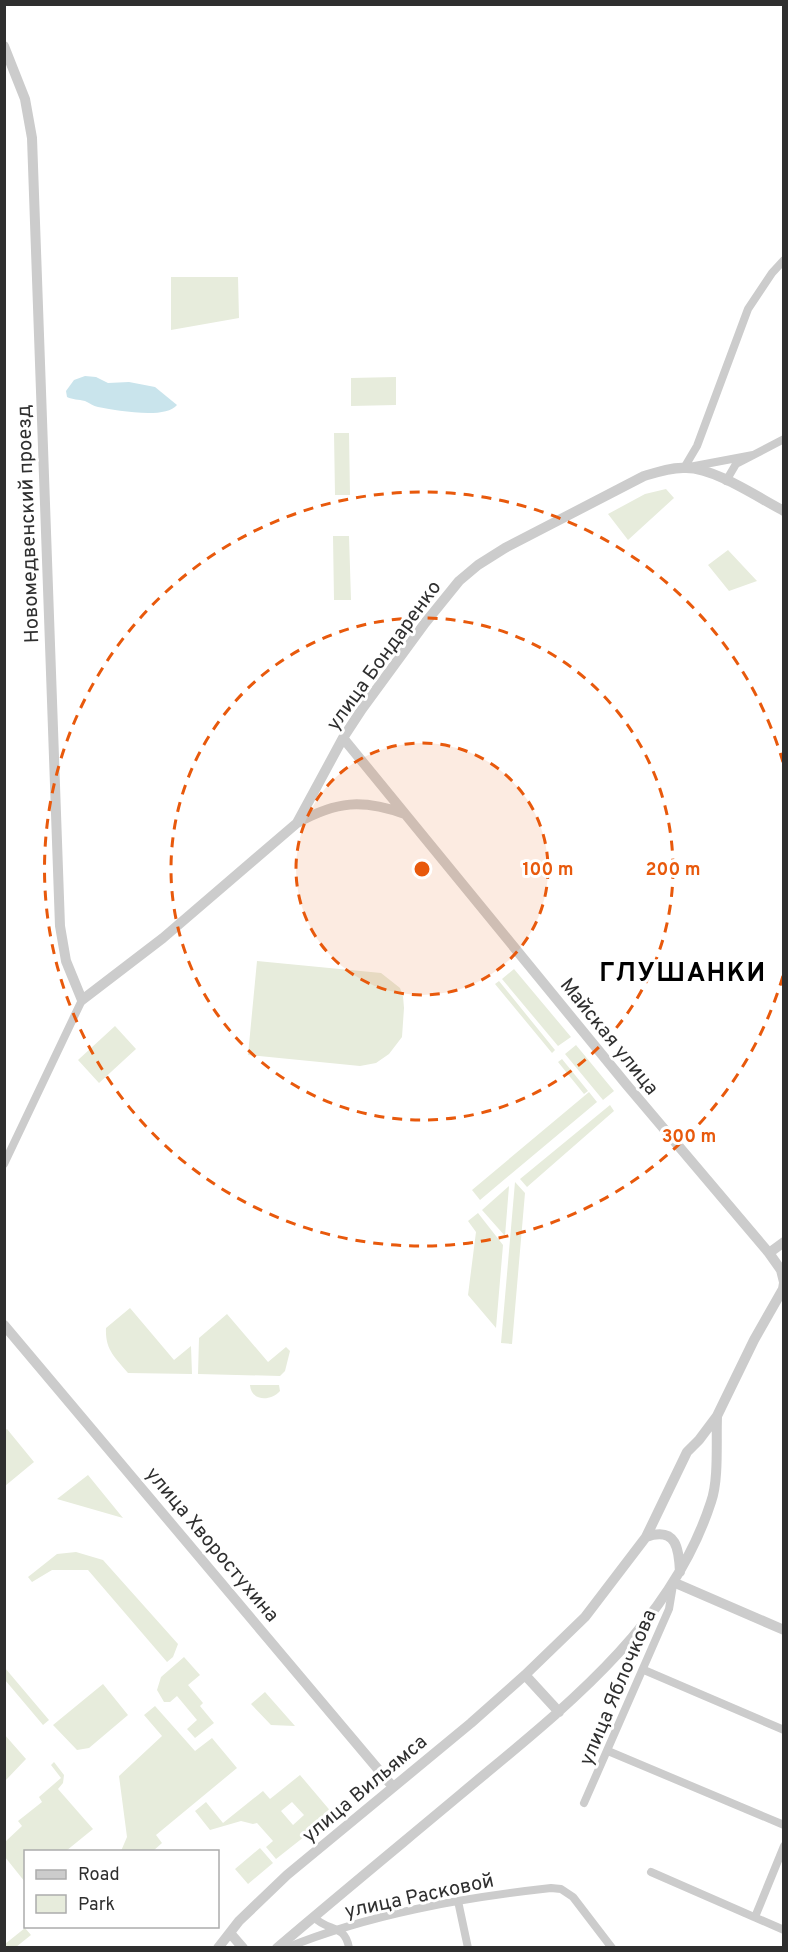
<svg xmlns="http://www.w3.org/2000/svg" width="788" height="1952" font-family="Overpass,sans-serif">
<style>
.green{fill:#e7ecdc;fill-rule:evenodd}
.water{fill:#c9e4ec}
.lines{fill:none;stroke-linecap:round;stroke-linejoin:round}
.minor{stroke:#ccc;stroke-width:8}
.tertiary{stroke:#ccc;stroke-width:10}
.ring{fill:none;stroke:#e8590c;stroke-width:3;stroke-dasharray:10 8}
.labels{text-anchor:middle;stroke-width:6;stroke-linejoin:round;paint-order:stroke}
.street-label{font-size:20px;fill:#2f2f2f;stroke:#fff}
.district-label{font-size:26px;font-weight:bold;letter-spacing:1.5px;fill:#000;stroke:#fff}
.centre{fill:#e8590c;stroke:#fff;stroke-width:3}
.ring-label{font-size:18px;text-anchor:middle;font-weight:bold;fill:#e8590c;stroke:#fff;stroke-width:6;stroke-linejoin:round;paint-order:stroke}
</style>
<rect width="100%" height="100%" fill="#fff"/>
<!-- green -->
<path class="green" d="M171,277H238L239,318L171,330Z
M396,377V405L351,406V378Z
M334,433H349L350,495H335Z
M666,489L674,498L628,540L608,514L645,494Z
M333,536H349L351,600H334Z
M728,550L757,581L729,591L708,565Z
M257,961L381,973L400,988L403,996L404,1008L402,1037L389,1054L376,1063L360,1066L248,1055Z
M514,969L571,1037L558,1046L502,979Z
M499,981L555,1050L552,1053L495,984Z
M115,1026L136,1049L99,1083L78,1060Z
M576,1045L614,1091L603,1100L565,1054Z
M562,1059L588,1091L584,1094L558,1062Z
M589,1092L597,1102L480,1200L472,1190Z
M610,1105L614,1111L527,1187L520,1179Z
M515,1182L525,1193L512,1344L501,1343Z
M509,1186L505,1236L482,1210Z
M478,1213L503,1245L496,1328L468,1295L476,1232L468,1221Z
M130,1308L174,1360L191,1346L192,1374L128,1373C115,1357 105,1350 106,1328Z
M227,1314L268,1362L286,1347L290,1351L285,1371L280,1376L198,1374L199,1338Z
M250,1385H279L280,1391C270,1402 251,1401 250,1385Z
M7,1429L34,1462L5,1486L4,1431Z
M88,1475L123,1518L57,1499Z
M76,1552L103,1560L178,1644L173,1657L167,1662L88,1570H52L32,1582L28,1577L57,1554Z
M184,1657L200,1675L188,1685L203,1703L200,1706L214,1723L195,1738L187,1729L197,1720L177,1696L170,1702H164L157,1690L161,1677Z
M5,1668L49,1720L43,1725L5,1680Z
M103,1684L128,1715L89,1748L77,1750L53,1725Z
M265,1692L295,1726L271,1725L251,1704Z
M155,1706L195,1751L212,1738L237,1768L156,1835L162,1843L153,1851H121L127,1837L119,1776L162,1736L144,1715Z
M4,1734L26,1759L5,1781H4Z
M54,1762L64,1775L63,1783L58,1789L93,1829L66,1851L26,1852L25,1882L5,1857V1842L22,1826L18,1821L42,1802L39,1797L61,1778L51,1765Z
M300,1775L333,1814L276,1859L266,1847L273,1841L257,1823L253,1824L241,1821L210,1830L195,1811L206,1802L223,1823L263,1791L270,1799ZM292,1802L304,1815L293,1825L281,1811Z
M260,1848L273,1863L248,1884L235,1869Z
M25,1928L31,1935L16,1947H5V1944Z"/>
<!-- water -->
<path class="water" d="M85,376L96,377L108,383L129,382L155,387L177,405C165,420 115,410 98,407C93,406 90,403 85,401C78,399 73,400 67,397L66,391L74,380Z"/>
<g class="lines">
<!-- minor -->
<path class="minor" d="M753,455L684,468L697,446L748,309L772,273L784,260
M726,481L736,464L784,439
M4,1164L82,1000
M644,1670L784,1730
M608,1751L784,1825
M584,1803L669,1609L673,1585
M651,1872L784,1930
M458,1901L468,1948
M314,1917C327,1932 345,1923 349,1948
M755,1917L784,1846
M286,1948C370,1914 461,1898 551,1888L561,1889L573,1897L612,1948"/>
<!-- tertiary -->
<path class="tertiary" d="M4,46L25,99L32,138L60,926L66,961L82,1000L163,938L297,823L343,738L362,709L425,623L459,581L478,565L505,548L644,476C657,472 672,467 686,468C715,468 757,497 784,511
M343,738L626,1084L769,1253L781,1270L784,1282
M297,823C337,801 362,799 405,814
M769,1253L784,1242
M4,1325L393,1787
M646,1537C677,1526 679,1550 680,1572
M673,1582L784,1630
M525,1675L559,1712
M230,1933L243,1948
M218,1948L239,1921L287,1875L471,1723L525,1675L585,1617L646,1537L687,1452L699,1440L717,1416L754,1340L783,1289L784,1283
M277,1948C338,1896 400,1845 461,1794C559,1712 670,1629 711,1502C719,1480 716,1441 717,1417"/>
</g>
<!-- distance rings -->
<circle cx="422" cy="869" r="126" fill="#e8590c" fill-opacity=".12"/>
<g class="ring">
<circle cx="422" cy="869" r="126"/>
<circle cx="422" cy="869" r="251"/>
<path d="M783 976A377 377 0 1 1 783 762"/>
</g>
<g class="labels">
<!-- street labels -->
<g class="street-label">
<text transform="translate(27 524) rotate(-92)" y="7">Новомедвенский проезд</text>
<text transform="translate(383 655) rotate(-54)" y="7">улица Бондаренко</text>
<text transform="translate(610 1036) rotate(51)" y="7">Майская улица</text>
<text transform="translate(213 1544) rotate(50)" y="7">улица Хворостухина</text>
<text transform="translate(617 1687) rotate(-67)" y="7">улица Яблочкова</text>
<text transform="translate(364 1788) rotate(-40)" y="7">улица Вильямса</text>
<text transform="translate(419 1895) rotate(-12)" y="7">улица Расковой</text>
</g>
<!-- district labels -->
<g class="district-label">
<text x="683" y="981">ГЛУШАНКИ</text>
</g>
</g>
<circle cx="422" cy="869" r="9" class="centre"/>
<g class="ring-label">
<text x="548" y="875">100 m</text>
<text x="673" y="875">200 m</text>
<text x="689" y="1142">300 m</text>
</g>
<!-- border -->
<rect width="788" height="1952" fill="none" stroke="#2f2f2f" stroke-width="12"/>
<!-- legend -->
<rect x="24" y="1850" width="195" height="78" fill="#ffffff" stroke="#acacac" stroke-width="1.5"/>
<rect x="36" y="1870" width="30" height="9" fill="#cccccc" stroke="#acacac" stroke-width="1.5"/>
<text x="78" y="1880" font-size="18" fill="#2f2f2f">Road</text>
<rect x="36" y="1895" width="30" height="18" fill="#e7ecdc" stroke="#acacac" stroke-width="1.5"/>
<text x="78" y="1910" font-size="18" fill="#2f2f2f">Park</text>
</svg>
